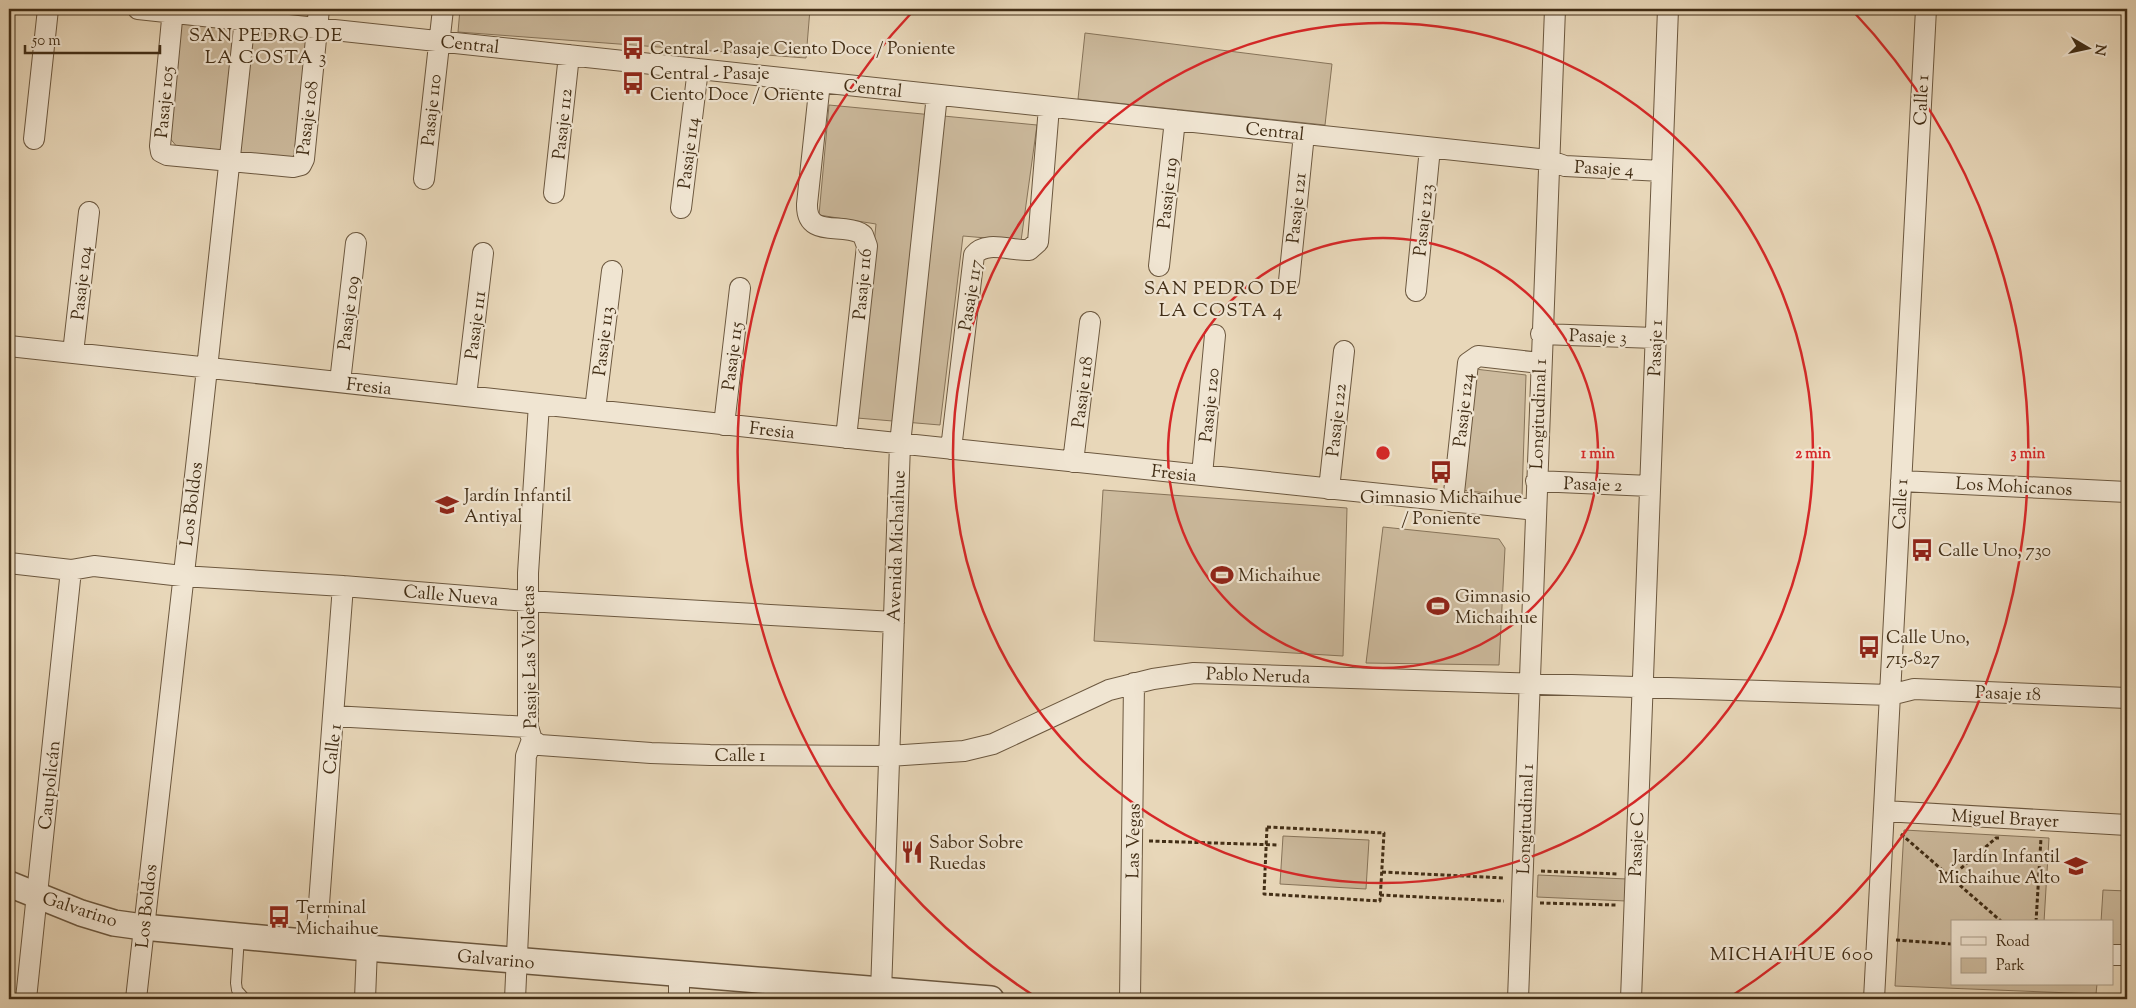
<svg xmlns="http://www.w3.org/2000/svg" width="2136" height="1008" font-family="'Sorts Mill Goudy',serif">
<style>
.green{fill:#ccba9d;stroke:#87745a}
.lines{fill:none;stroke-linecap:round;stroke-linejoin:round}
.service-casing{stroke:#6c583f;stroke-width:12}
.minor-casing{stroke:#6c583f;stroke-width:22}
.tertiary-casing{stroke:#6c583f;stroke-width:28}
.path{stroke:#422e16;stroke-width:3;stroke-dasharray:4 2.5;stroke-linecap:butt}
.service{stroke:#f0e5d2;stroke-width:10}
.minor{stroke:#f0e5d2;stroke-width:20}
.tertiary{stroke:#f0e5d2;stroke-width:25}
.ring{fill:none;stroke:#d62828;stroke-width:2.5}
.labels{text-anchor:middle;stroke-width:4.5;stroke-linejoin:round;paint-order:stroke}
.street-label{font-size:18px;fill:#422e16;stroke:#f0e5d2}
.poi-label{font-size:18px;fill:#422e16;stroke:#f0e5d2;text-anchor:start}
.neighbourhood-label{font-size:19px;letter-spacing:1px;fill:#422e16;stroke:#f0e5d2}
.centre{fill:#d62828;stroke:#f0e5d2;stroke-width:2.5}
.ring-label{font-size:15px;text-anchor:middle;font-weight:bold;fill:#d62828;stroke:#f0e5d2;stroke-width:4.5;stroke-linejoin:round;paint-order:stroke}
</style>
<rect width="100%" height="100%" fill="#e8d7b9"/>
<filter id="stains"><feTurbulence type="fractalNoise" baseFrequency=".004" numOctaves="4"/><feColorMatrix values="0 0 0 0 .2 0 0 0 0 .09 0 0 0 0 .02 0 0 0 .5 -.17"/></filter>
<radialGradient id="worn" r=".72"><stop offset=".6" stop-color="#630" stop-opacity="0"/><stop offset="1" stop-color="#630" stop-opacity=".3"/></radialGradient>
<!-- green -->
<path class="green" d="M180,9H312L300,149L291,158L178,148L168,136Z
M460,9H810L806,58L458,32Z
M1085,33L1332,64L1325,125L1078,99Z
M829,105L1037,125L1021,241L963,236L940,425L857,418L876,224L819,215Z
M1475,369L1526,375L1522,497L1460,490Z
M1103,490L1347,508L1343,656L1094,641Z
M1383,527L1499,539L1505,548L1499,665L1366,663Z
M1904,830L2049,838L2044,922H1952V984H2097L2096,994L1895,986Z
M1283,836L1369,840L1366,889L1280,884Z
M1538,875L1627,879L1626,901L1537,897Z
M2103,890L2127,891V949L2112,948V922H2101Z"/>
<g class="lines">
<defs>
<path id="service" d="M239,936L236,983L237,990L245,999"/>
<path id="minor" d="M138,9L1548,160L1565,166L1662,171
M173,9L160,146L161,152L167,155L293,167L301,165L304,159L319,9
M820,82L807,204C806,238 840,223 860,233L863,235L867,246L846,438
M34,139L48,9
M424,179L443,9
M554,193L569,55
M681,208L698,69
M1159,266L1175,120
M1289,281L1304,134
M1416,291L1430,148
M1541,334L1655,338
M9,346L868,440L1535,510
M73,353L89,212
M340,382L356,243
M466,396L483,253
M539,404L528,573V727L532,740L540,745L651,753L710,755L889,756L964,751L993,744L1109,690L1153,679L1194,673L1890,695L1914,689L2127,698
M595,410L612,271
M724,425L740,288
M951,449L974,255C986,240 1011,251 1029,250L1038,242L1049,107
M1073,462L1090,322
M1202,475L1215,335
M1536,481L1650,486
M1901,481L2127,492
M1329,489L1344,351
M1453,502L1468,363L1478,356L1540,363
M9,563L71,570L94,566L182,576L343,586L527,601L894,622
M333,716L343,586
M1884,811L2127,825
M316,944L333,716L528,727
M2112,955H2127
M881,992L900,444L937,95
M26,999L71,570
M136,999L204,396L246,9
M365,999L367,948
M515,999L526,756L532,740
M679,999V974
M1130,999L1134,683
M1518,999L1555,9
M1631,999L1668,9
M1874,999L1926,9"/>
<path id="tertiary" d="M9,884L81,913L114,923L143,927L367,948L991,999"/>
</defs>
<!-- service casing -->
<use href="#service" class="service-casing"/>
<!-- minor casing -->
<use href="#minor" class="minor-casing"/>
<!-- tertiary casing -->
<use href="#tertiary" class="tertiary-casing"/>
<!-- path -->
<path class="path" d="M1267,827L1384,833L1380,901L1264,894Z
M1901,834L2002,922
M1149,841L1279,845
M1541,871L1617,874
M1382,872L1505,878
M1951,877L1996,838H2000
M1380,895L1504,901
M1540,903L1616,905
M2036,922L2041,838
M1896,940L1952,944"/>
<!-- service -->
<use href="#service" class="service"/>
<!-- minor -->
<use href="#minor" class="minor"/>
<!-- tertiary -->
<use href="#tertiary" class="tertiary"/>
</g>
<!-- distance rings -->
<g class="ring">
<circle cx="1383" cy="453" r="215"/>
<circle cx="1383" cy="453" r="430"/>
<path d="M1036 997A645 645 0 0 1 915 9M1851 9A645 645 0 0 1 1730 997"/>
</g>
<!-- icons -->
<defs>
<symbol id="bus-bare" viewBox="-9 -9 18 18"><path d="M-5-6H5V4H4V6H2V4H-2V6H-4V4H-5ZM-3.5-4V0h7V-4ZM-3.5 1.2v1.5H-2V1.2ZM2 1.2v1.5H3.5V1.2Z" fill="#8f2418" stroke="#f0e5d2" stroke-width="2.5" paint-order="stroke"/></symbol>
<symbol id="school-bare" viewBox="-9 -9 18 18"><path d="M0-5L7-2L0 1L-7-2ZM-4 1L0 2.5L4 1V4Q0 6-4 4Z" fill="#8f2418" stroke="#f0e5d2" stroke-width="2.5" paint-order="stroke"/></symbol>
<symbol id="stadium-bare" viewBox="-9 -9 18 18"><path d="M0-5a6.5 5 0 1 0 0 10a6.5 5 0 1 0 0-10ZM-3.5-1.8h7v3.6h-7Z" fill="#8f2418" stroke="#f0e5d2" stroke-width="2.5" paint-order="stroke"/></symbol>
<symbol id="restaurant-bare" viewBox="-9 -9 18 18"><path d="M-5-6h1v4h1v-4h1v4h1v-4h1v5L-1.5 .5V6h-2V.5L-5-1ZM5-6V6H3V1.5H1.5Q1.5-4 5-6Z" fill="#8f2418" stroke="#f0e5d2" stroke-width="2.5" paint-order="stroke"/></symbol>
</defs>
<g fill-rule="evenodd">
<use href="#bus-bare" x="617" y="32" width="32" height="32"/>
<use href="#bus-bare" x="617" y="67" width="32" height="32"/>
<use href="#bus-bare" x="1425" y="456" width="32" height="32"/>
<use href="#school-bare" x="431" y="489" width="32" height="32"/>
<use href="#bus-bare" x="1906" y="534" width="32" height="32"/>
<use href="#stadium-bare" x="1206" y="559" width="32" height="32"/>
<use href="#stadium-bare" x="1422" y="590" width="32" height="32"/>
<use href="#bus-bare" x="1853" y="631" width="32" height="32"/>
<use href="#restaurant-bare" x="896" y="836" width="32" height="32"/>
<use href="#school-bare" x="2060" y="850" width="32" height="32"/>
<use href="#bus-bare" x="263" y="901" width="32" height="32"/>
</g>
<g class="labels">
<!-- street labels -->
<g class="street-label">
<text transform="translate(470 44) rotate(6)" y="6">Central</text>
<text transform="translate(873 88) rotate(6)" y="6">Central</text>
<text transform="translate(1921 100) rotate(-87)" y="6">Calle 1</text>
<text transform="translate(164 102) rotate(-85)" y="6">Pasaje 105</text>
<text transform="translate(431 110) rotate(-84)" y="6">Pasaje 110</text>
<text transform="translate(307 118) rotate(-83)" y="6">Pasaje 108</text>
<text transform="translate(562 124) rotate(-84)" y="6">Pasaje 112</text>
<text transform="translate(1275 131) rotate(6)" y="6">Central</text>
<text transform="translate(688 153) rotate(-83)" y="6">Pasaje 114</text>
<text transform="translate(1604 168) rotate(3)" y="6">Pasaje 4</text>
<text transform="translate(1167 193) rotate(-84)" y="6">Pasaje 119</text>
<text transform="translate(1296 208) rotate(-84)" y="6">Pasaje 121</text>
<text transform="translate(1423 220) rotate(-84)" y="6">Pasaje 123</text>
<text transform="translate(81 283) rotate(-84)" y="6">Pasaje 104</text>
<text transform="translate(862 284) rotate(-85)" y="6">Pasaje 116</text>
<text transform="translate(970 295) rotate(-81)" y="6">Pasaje 117</text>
<text transform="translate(348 313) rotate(-83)" y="6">Pasaje 109</text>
<text transform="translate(475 325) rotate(-83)" y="6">Pasaje 111</text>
<text transform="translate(1598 336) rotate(2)" y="6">Pasaje 3</text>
<text transform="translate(603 341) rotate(-83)" y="6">Pasaje 113</text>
<text transform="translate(1655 348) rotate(-88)" y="6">Pasaje 1</text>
<text transform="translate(732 356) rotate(-83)" y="6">Pasaje 115</text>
<text transform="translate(369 386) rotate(6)" y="6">Fresia</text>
<text transform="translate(1082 392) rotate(-83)" y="6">Pasaje 118</text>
<text transform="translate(1209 405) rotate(-84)" y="6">Pasaje 120</text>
<text transform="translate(1463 410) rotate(-84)" y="6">Pasaje 124</text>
<text transform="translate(1538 414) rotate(-88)" y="6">Longitudinal 1</text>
<text transform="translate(1336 420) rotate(-84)" y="6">Pasaje 122</text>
<text transform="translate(772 430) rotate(6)" y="6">Fresia</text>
<text transform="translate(1174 473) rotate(6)" y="6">Fresia</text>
<text transform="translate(1593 484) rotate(2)" y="6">Pasaje 2</text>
<text transform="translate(2014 486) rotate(3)" y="6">Los Mohicanos</text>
<text transform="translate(191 504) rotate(-83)" y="6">Los Boldos</text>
<text transform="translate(1900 504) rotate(-87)" y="6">Calle 1</text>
<text transform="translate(896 546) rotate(-88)" y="6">Avenida Michaihue</text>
<text transform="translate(451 595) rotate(5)" y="6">Calle Nueva</text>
<text transform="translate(529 657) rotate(-91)" y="6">Pasaje Las Violetas</text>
<text transform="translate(1258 675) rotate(2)" y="6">Pablo Neruda</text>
<text transform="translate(2008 693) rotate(2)" y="6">Pasaje 18</text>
<text transform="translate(332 749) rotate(-83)" y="6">Calle 1</text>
<text x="740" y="761">Calle 1</text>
<text transform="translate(49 785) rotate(-84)" y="6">Caupolicán</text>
<text transform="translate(2005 818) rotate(3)" y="6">Miguel Brayer</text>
<text transform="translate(1525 819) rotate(-88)" y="6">Longitudinal 1</text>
<text transform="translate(1133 841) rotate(-89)" y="6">Las Vegas</text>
<text transform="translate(1636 844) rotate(-88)" y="6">Pasaje C</text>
<text transform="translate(146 906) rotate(-84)" y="6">Los Boldos</text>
<text transform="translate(80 909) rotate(18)" y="6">Galvarino</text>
<text transform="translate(496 959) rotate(5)" y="6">Galvarino</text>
</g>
<!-- poi labels -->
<g class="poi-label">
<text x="650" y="54">Central - Pasaje Ciento Doce / Poniente</text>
<text x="650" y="79">Central - Pasaje<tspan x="650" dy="21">Ciento Doce / Oriente</tspan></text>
<text x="464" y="501">Jardín Infantil<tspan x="464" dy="21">Antiyal</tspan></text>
<text x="1441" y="503" text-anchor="middle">Gimnasio Michaihue<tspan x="1441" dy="21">/ Poniente</tspan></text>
<text x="1938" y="556">Calle Uno, 730</text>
<text x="1238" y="581">Michaihue</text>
<text x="1455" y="602">Gimnasio<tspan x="1455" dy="21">Michaihue</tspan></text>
<text x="1886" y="643">Calle Uno,<tspan x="1886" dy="21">715-827</tspan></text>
<text x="929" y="848">Sabor Sobre<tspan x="929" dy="21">Ruedas</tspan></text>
<text x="2060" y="862" text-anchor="end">Jardín Infantil<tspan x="2060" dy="21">Michaihue Alto</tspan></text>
<text x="296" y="913">Terminal<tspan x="296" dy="21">Michaihue</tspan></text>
</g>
<!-- neighbourhood labels -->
<g class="neighbourhood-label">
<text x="266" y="41">SAN PEDRO DE<tspan x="266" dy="22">LA COSTA 3</tspan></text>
<text x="1221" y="294">SAN PEDRO DE<tspan x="1221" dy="22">LA COSTA 4</tspan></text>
<text x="1792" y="960">MICHAIHUE 600</text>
</g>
</g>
<circle cx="1383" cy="453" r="8" class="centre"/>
<g class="ring-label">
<text x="1598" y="458">1 min</text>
<text x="1813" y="458">2 min</text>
<text x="2028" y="458">3 min</text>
</g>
<!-- margin -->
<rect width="2136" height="1008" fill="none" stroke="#e8d7b9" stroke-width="30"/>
<rect x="10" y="10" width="2116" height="988" fill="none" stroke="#422e16" stroke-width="2.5"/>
<rect x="15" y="15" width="2106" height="978" fill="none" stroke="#422e16"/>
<!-- legend -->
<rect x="1951" y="920" width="162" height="65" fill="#f0e5d2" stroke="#aa9c87"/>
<rect x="1961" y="937" width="25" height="8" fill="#f0e5d2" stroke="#aa9c87"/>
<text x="1996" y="946" font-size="15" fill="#422e16">Road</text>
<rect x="1961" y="958" width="25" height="15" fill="#ccba9d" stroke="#aa9c87"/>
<text x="1996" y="970" font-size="15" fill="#422e16">Park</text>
<!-- north arrow -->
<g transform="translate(2088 48) rotate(99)" stroke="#f0e5d2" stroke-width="4" paint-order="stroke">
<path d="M0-4L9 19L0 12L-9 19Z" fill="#422e16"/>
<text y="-8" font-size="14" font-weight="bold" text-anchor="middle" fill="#422e16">N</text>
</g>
<!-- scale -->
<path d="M25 45v8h135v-8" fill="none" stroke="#422e16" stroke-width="2.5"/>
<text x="32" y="45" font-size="15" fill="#422e16" stroke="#f0e5d2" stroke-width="4" paint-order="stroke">50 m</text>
<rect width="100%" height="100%" filter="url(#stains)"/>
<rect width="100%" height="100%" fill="url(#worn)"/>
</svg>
